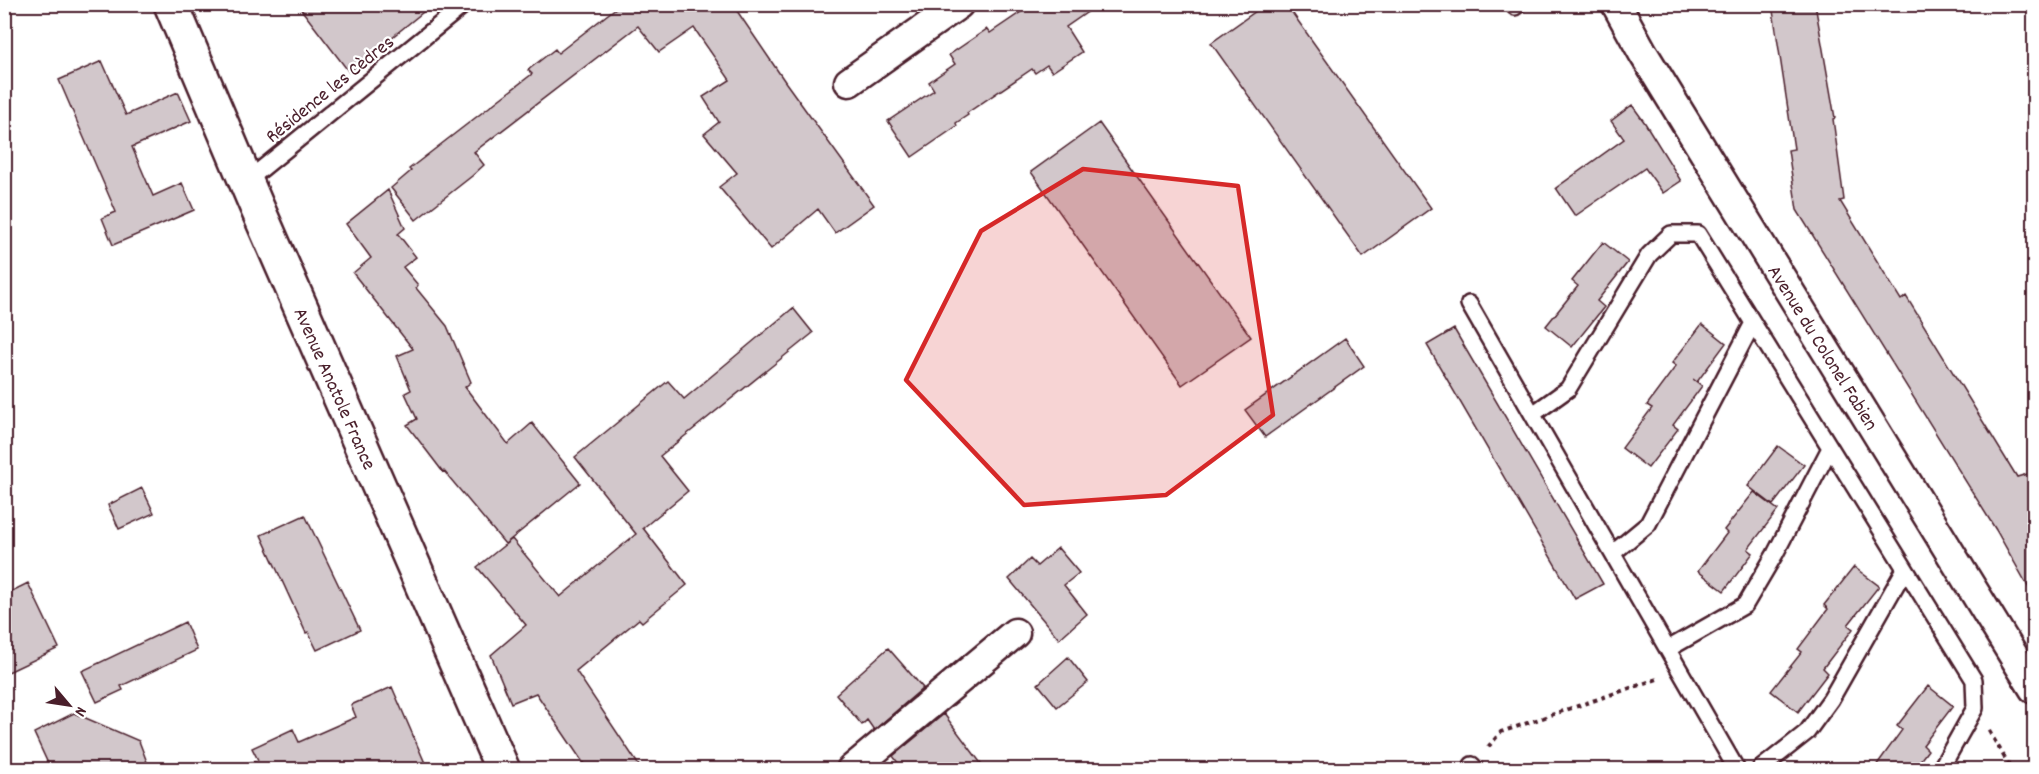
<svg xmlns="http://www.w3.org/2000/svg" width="2039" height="774" font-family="Dekko,sans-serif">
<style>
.building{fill:#d2c7cb;stroke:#4a1f2b;stroke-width:1.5}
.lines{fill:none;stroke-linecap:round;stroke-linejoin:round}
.service-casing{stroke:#4a1f2b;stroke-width:20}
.minor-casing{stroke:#4a1f2b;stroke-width:33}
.secondary-casing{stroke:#4a1f2b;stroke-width:38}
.path{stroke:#4a1f2b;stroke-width:4;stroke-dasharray:4.5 4.5;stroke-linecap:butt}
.service{stroke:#fff;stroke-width:15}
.minor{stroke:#fff;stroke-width:28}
.secondary{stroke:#fff;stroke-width:33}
.marked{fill:#d62828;fill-opacity:0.2;stroke:#d62828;stroke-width:4.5;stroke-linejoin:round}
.labels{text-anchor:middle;stroke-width:4.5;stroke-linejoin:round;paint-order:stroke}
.street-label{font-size:20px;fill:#4a1f2b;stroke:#fff}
</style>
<rect width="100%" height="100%" fill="#fff"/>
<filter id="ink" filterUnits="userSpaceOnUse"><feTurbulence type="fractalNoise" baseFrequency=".0167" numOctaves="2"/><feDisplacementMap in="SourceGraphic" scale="12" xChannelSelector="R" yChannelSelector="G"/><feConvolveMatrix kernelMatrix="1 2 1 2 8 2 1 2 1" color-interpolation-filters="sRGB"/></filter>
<g filter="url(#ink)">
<!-- building -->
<path class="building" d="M297,4H433L349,72Z
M621,4L733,5L786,83L874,205L835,233L818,209L771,249L719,187L737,173L704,134L719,122L703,97L730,80L694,28L659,52L638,26L474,152L484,165L472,176L416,220L391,188L411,171L409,169L532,74L528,70L555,49L558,53Z
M1033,4H1099L1066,27L1082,52L1052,72L1047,65L1035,73L1032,69L967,113L968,115L956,123L957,126L912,157L888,121L934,90L929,82L955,64L949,55L987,29L990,33Z
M1266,4H1286L1431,208L1363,257L1211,43Z
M1772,4H1815L1835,118L1833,119L1844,200L1840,201L1901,300L1906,296L2017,477L2034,472V597L1996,530L1797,210L1788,150L1794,149Z
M102,61L126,115L178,92L191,121L132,147L153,196L182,183L194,210L113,245L102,218L116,212L59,80Z
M1632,105L1645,123L1681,181L1663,193L1645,168L1575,216L1556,188L1624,139L1611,121Z
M1099,123L1251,337L1182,385L1031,172Z
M388,190L405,228L398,234L416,257L403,267L418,285L416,288L447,326L471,382L465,387L508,444L532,423L580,483L505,544L444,471L443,472L407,425L417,419L405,393L411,390L397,356L413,349L353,273L371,258L346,224Z
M1603,242L1628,262L1597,301L1604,307L1572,347L1546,326L1578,286L1572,281Z
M793,308L813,333L660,456L688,491L643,528L687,585L642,622L639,619L576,671L642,770H588L536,693L511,703L491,655L526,625L477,567L512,539L560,597L636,534L575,457L668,381L684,399Z
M1702,324L1726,343L1697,382L1693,379L1702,386L1673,425L1678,429L1648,468L1622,448L1652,408L1647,405L1676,366L1672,363Z
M1454,329L1603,584L1575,599L1427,345Z
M1345,338L1364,366L1265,437L1245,410Z
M1778,446L1804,465L1773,505L1748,486Z
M142,488L154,513L119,529L108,505Z
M1754,492L1778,510L1748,549L1753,553L1724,591L1698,571L1727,533L1724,530Z
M305,515L360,630L317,650L308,632L306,633L261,535Z
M1058,548L1079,573L1064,585L1087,614L1059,639L1009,579L1030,559L1037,566Z
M1854,567L1879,586L1848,625L1853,629L1823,668L1828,673L1798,712L1771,691L1802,652L1798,649L1828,609L1824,605Z
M28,583L59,648L4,674V595Z
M185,622L197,650L121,686L123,690L97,702L82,671Z
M888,648L923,688L874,730L867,720L862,725L836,694Z
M1068,657L1088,682L1057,707L1038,684Z
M1928,686L1953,706L1923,745L1928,750L1913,770H1873L1902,730L1897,726Z
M392,687L428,770H235L258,760L252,748L293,729L299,742L356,717L351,705Z
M74,713L139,741L150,770H51L34,733Z
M944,714L986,770H903L893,756Z"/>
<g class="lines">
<defs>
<path id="service" d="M1515,7L1518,4
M247,181L465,4
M1469,304L1737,770
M1533,414L1568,389L1649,255L1671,234H1698L1974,680L1975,708L1940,770
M1613,553L1648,524L1753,323
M1668,649L1745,605L1775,554L1830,448
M1472,765L1476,770
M1759,770L1807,732L1831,699L1905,569"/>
<path id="minor" d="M1616,4L1643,53L2034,689
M849,82L959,4
M851,770L1015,633"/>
<path id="secondary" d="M171,4L256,205L503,770"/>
</defs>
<!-- service casing -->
<use href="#service" class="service-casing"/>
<!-- minor casing -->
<use href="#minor" class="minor-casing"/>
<!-- secondary casing -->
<use href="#secondary" class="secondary-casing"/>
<!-- path -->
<path class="path" d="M1989,731L2012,770
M1488,747L1501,732L1657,679"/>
<!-- service -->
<use href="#service" class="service"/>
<!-- minor -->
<use href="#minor" class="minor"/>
<!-- secondary -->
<use href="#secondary" class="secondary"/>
</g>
</g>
<!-- marked area -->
<path class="marked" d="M1083,169L1238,186L1273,415L1166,495L1024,505L906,380L981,231Z"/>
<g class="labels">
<!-- street labels -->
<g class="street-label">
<text transform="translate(329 88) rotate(-39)" y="7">Résidence les Cèdres</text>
<text transform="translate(1824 347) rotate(58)" y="7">Avenue du Colonel Fabien</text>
<text transform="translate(336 388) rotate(66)" y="7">Avenue Anatole France</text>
</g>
</g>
<!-- margin -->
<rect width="2039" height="774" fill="none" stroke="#fff" stroke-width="24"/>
<rect x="12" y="12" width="2015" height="750" fill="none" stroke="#4a1f2b" stroke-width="2" filter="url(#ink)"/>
<!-- north arrow -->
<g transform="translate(69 705) rotate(119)" stroke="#ffffff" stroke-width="4.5" paint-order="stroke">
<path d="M0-4.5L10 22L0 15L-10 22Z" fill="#4a1f2b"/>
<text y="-9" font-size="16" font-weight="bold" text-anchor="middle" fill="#4a1f2b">N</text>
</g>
</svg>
